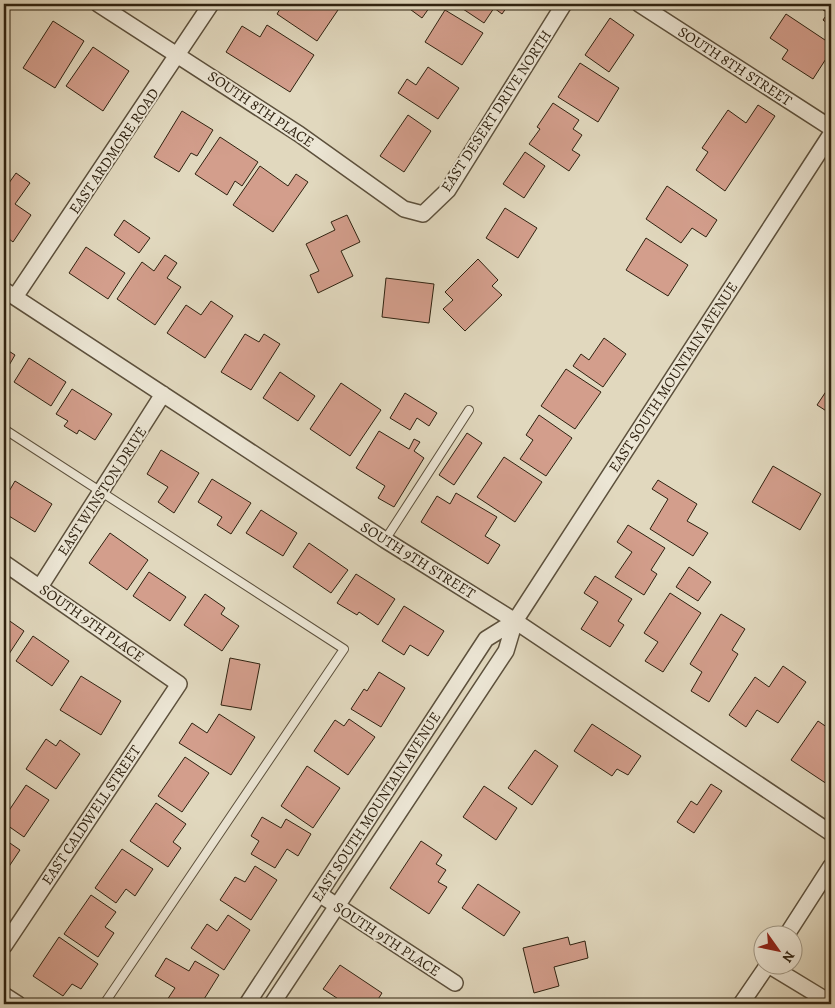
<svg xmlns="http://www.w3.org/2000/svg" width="835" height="1008" font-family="Alegreya,serif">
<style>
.building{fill:#d39e8c;stroke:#2f2210}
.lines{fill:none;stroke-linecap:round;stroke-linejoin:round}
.service-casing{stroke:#5c503c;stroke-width:10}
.minor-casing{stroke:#5c503c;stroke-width:18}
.service{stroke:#ece6d5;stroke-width:8}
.minor{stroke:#ece6d5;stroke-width:15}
.labels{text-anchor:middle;stroke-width:4;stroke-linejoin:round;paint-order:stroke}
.street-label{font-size:15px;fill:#2f2210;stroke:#ece6d5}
</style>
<rect width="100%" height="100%" fill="#e1d8be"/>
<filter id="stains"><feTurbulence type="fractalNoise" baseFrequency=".004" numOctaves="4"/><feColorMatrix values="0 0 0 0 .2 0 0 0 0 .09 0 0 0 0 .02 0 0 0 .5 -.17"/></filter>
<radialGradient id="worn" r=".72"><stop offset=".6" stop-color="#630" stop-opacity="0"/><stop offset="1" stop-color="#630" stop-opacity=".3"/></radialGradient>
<!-- building -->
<path class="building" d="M283,4H335L340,7L317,41L277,14Z
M403,4H432L422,18Z
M467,4H509L502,14L494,8L484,23L463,9Z
M814,4H831V26L823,20L828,13Z
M445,10L483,33L462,65L425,42Z
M786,14L831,44V51L813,79L782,59L788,50L770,38Z
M610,18L634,35L609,72L585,55Z
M53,21L84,41L55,88L23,68Z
M267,25L314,55L290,92L226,52L242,26L260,37Z
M93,47L129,71L103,111L66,86Z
M580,63L619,88L598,122L558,97Z
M428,67L459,88L438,119L398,93L407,79L416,85Z
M553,103L579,120L573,129L582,135L572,150L580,155L569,171L529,144L540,129L537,127Z
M758,105L775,116L725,191L696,170L708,152L702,148L728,110L746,123Z
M182,111L213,130L197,156L191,153L179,172L154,157Z
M408,115L431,131L404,172L380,156Z
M220,137L258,162L242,186L235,181L227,195L195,174Z
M525,152L545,166L524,198L503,184Z
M260,166L288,186L296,174L308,182L273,232L233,205Z
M16,173L30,183L15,204L31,215L13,242L4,235V190Z
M667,186L717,220L706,237L692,228L681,243L646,219Z
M505,208L537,228L518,258L486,238Z
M347,215L360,242L341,251L353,276L318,293L310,275L319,271L306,244L335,230L331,222Z
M124,220L150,238L139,253L114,235Z
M646,238L688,265L668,296L626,270Z
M86,247L125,273L108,299L69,273Z
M165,255L177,263L167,278L181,287L155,325L117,299L142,262L154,271Z
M478,259L498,280L492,286L502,295L465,331L443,309L453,300L445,292Z
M386,278L434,284L429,323L382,317Z
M211,301L233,316L205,358L167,333L186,305L201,315Z
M245,334L259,342L264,334L280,344L251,390L221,372Z
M604,338L626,354L603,387L573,366L581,354L589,360Z
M4,348L15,355L4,374Z
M29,358L66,382L51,406L14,382Z
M566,369L601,392L575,429L541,406Z
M280,372L315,396L298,421L263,398Z
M341,383L381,410L350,456L310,429Z
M831,384V414L817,405Z
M72,389L112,414L95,440L79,430L77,434L64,426L68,421L56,414Z
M405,393L437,413L429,426L417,418L410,430L390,418Z
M539,415L572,438L546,476L520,459L533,440L526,435Z
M379,431L409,449L414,439L420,442L414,451L424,458L394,507L378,498L385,486L356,468Z
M467,433L482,443L454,485L439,475Z
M161,450L199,473L174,513L158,502L168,487L147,474Z
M504,457L542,482L515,522L477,497Z
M773,466L821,494L800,530L752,502Z
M212,479L251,503L231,534L217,525L222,517L198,502Z
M658,480L697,504L687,521L708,533L693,556L650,529L668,499L652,489Z
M15,481L52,504L35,532L4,513V500Z
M456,493L497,517L485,536L500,545L488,564L421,522L437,496L450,504Z
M261,510L297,533L283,556L246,533Z
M628,525L665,548L651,570L657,574L644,595L615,577L632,552L617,542Z
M110,533L148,560L127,590L89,563Z
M309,543L348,570L331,593L293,567Z
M689,567L711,582L698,601L676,587Z
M149,572L186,597L170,621L133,596Z
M356,574L395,599L378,625L359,612L357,615L337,603Z
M595,576L632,599L618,621L624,625L610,647L581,629L598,602L584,593Z
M670,593L701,613L663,672L645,661L658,642L644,633Z
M205,594L225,608L221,614L239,626L222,651L184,625Z
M404,606L444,631L428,656L410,645L404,655L382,641Z
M721,614L745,629L732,650L738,654L709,702L691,691L702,672L690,664Z
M4,617L24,631L9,654L4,650Z
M33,636L69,661L52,686L16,661Z
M230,658L260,664L251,710L221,705Z
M783,666L806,682L778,723L757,710L746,727L729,715L755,677L769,687Z
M379,672L405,688L381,727L351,709L364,689L367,691Z
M81,676L121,701L101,735L60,710Z
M219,714L255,737L231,775L179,743L192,723L207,733Z
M349,719L375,737L348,775L314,751L335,720L344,726Z
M818,721L831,730V778L827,784L791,760Z
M592,724L641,756L628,775L617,769L612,776L574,751Z
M46,739L56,746L60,740L80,754L56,789L26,769Z
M535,750L558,766L532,805L508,788Z
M185,757L209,773L182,812L158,796Z
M307,766L340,788L313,828L281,806Z
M711,784L722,791L694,833L677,822L691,801L697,805Z
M26,785L49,800L24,837L4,823V818Z
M484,786L517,808L496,840L463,817Z
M156,803L186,824L173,842L181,848L168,867L130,841Z
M262,817L281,828L286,819L311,834L298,856L287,849L275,868L251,854L259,841L251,836Z
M4,839L20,850L4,874Z
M421,841L442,855L436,864L446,870L438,882L447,887L429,914L390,888Z
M122,849L153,869L135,896L126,889L116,903L95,888Z
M255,866L277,880L251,920L220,900L235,877L245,882Z
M478,884L520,912L504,936L462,908Z
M91,895L116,912L105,927L114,933L98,957L64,934Z
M228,915L250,930L224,970L191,948L207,924L217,931Z
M59,937L98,964L81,989L72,984L63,996L33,976Z
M568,937L570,945L585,941L588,958L554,967L559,986L534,993L523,948Z
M166,958L189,971L195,961L219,975L201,1004H173L167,1000L175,988L155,976Z
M340,965L382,993L375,1004H346L323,989Z"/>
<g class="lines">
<defs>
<path id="service" d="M4,429L344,649L104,1004
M385,540L469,410"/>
<path id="minor" d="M98,4L299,134L404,209L423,214L448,190L564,4
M639,4L831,128
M4,290L385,540L515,621L831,833
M15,297L211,4
M4,563L179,684L4,946
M40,587L163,394
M319,894L455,983
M786,936L831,866
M770,966L831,1003
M4,995L18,1004
M247,1004L486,639L515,621
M272,1004L506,651L515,621L831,134
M741,1004L767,966"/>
</defs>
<!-- service casing -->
<use href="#service" class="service-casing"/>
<!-- minor casing -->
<use href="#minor" class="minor-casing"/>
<!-- service -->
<use href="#service" class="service"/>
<!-- minor -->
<use href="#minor" class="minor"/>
</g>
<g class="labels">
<!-- street labels -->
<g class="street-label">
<text transform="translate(735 66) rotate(33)" y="5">SOUTH 8TH STREET</text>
<text transform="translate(261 109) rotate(34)" y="5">SOUTH 8TH PLACE</text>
<text transform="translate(496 111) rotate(-57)" y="5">EAST DESERT DRIVE NORTH</text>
<text transform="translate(114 151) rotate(-56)" y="5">EAST ARDMORE ROAD</text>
<text transform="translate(673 377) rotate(-57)" y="5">EAST SOUTH MOUNTAIN AVENUE</text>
<text transform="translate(102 491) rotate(-57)" y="5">EAST WINSTON DRIVE</text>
<text transform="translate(418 560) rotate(32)" y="5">SOUTH 9TH STREET</text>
<text transform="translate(92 623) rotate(35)" y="5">SOUTH 9TH PLACE</text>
<text transform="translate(376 807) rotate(-57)" y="5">EAST SOUTH MOUNTAIN AVENUE</text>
<text transform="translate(91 815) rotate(-56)" y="5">EAST CALDWELL STREET</text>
<text transform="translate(387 939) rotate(33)" y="5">SOUTH 9TH PLACE</text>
</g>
</g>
<!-- margin -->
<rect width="835" height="1008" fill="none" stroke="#e1d8be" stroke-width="20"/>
<rect x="5" y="5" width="825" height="998" fill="none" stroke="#2f2210" stroke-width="2.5"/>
<rect x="10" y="10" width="815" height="988" fill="none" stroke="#2f2210"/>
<!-- north arrow -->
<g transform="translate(778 950) rotate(123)"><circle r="24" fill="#ece6d5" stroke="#a09886"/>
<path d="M0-4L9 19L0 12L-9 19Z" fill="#8f2418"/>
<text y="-8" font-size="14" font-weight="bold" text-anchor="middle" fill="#2f2210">N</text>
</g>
<rect width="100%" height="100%" filter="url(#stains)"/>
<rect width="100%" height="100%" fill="url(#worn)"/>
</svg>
